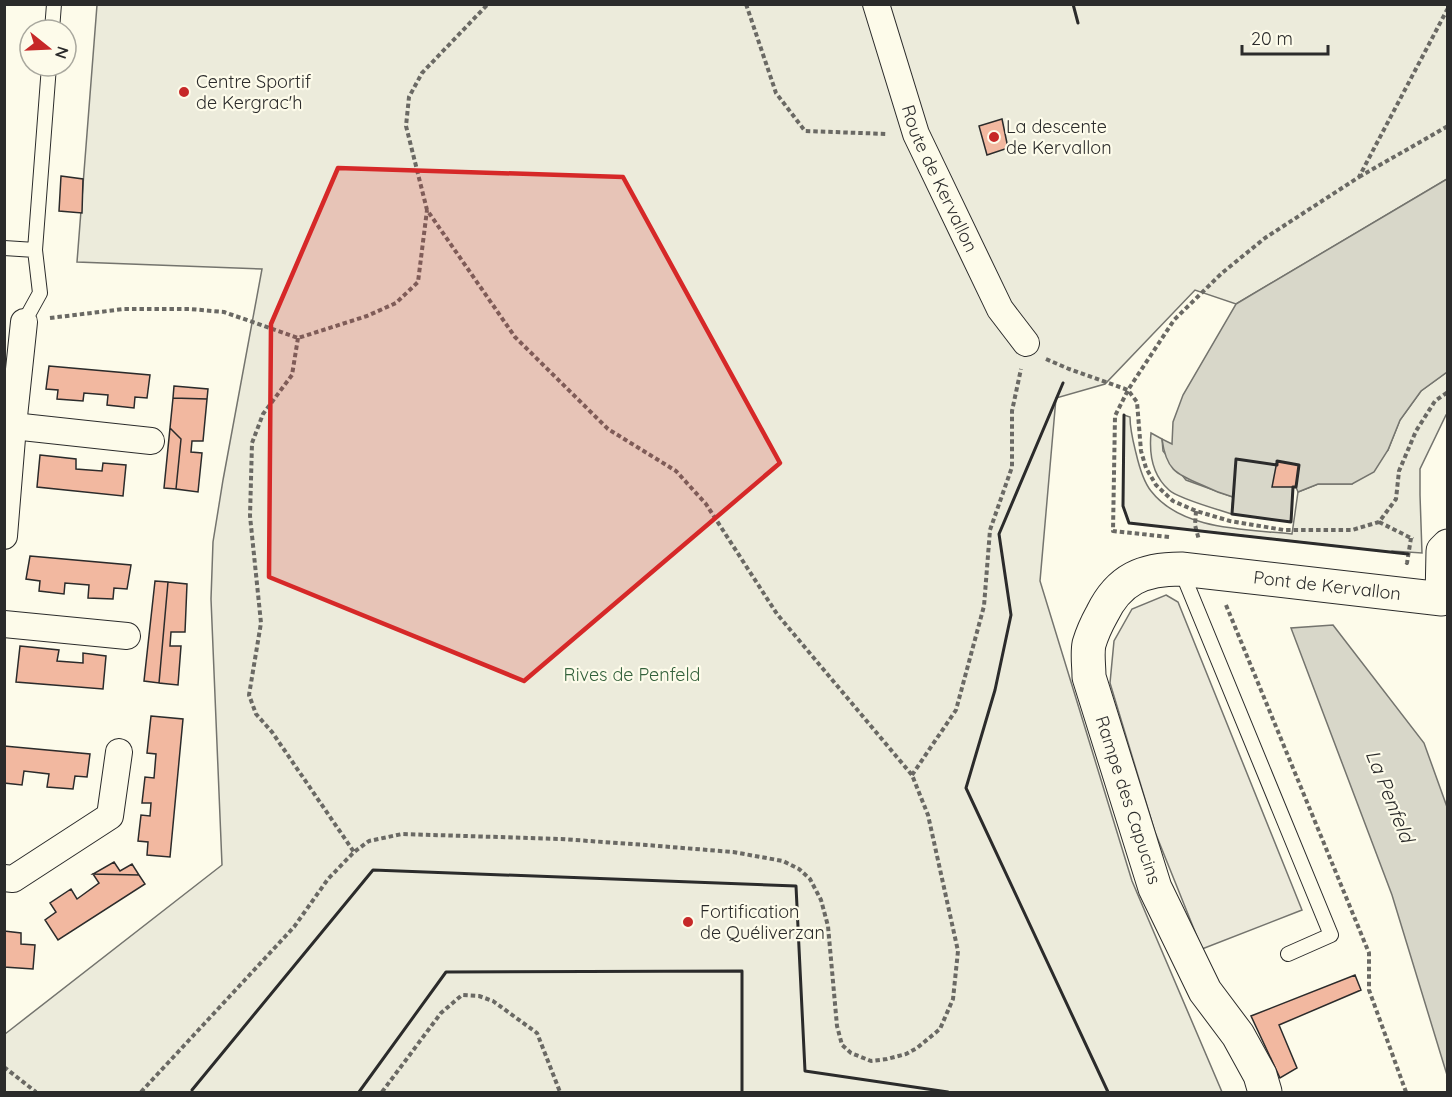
<svg xmlns="http://www.w3.org/2000/svg" width="1452" height="1097" font-family="Quicksand,sans-serif">
<style>
.green{fill:#ecebdb;stroke:#74746e;stroke-width:1.5}
.parking{fill:#eceadb;stroke:#74746e;stroke-width:1.5}
.water{fill:#d8d7c9;stroke:#74746e;stroke-width:1.5}
.building{fill:#f2b8a0;stroke:#2b2b2b;stroke-width:1.5}
.lines{fill:none;stroke-linecap:round;stroke-linejoin:round}
.lane-casing{stroke:#2b2b2b;stroke-width:16}
.street-casing{stroke:#2b2b2b;stroke-width:28}
.secondary-casing{stroke:#2b2b2b;stroke-width:35}
.path{stroke:#6a6964;stroke-width:4;stroke-dasharray:4.5 3;stroke-linecap:butt}
.lane{stroke:#fdfbea;stroke-width:14}
.street{stroke:#fdfbea;stroke-width:26}
.secondary{stroke:#fdfbea;stroke-width:33}
.wall{stroke:#2b2b2b;stroke-width:3}
.marked{fill:#d62828;fill-opacity:0.2;stroke:#d62828;stroke-width:4.5;stroke-linejoin:round}
.poi-dot{fill:#c62828;stroke:#fdfbea;stroke-width:2}
.labels{text-anchor:middle;stroke-width:4.5;stroke-linejoin:round;paint-order:stroke}
.poi-label{font-size:18px;fill:#2b2b2b;stroke:#fdfbea;text-anchor:start}
.street-label{font-size:18px;fill:#2b2b2b;stroke:#fdfbea}
.park-label{font-size:18px;fill:#34623c;stroke:#fdfbea}
.water-label{font-size:20px;font-style:italic;fill:#2b2b2b;stroke:#fdfbea}
</style>
<rect width="100%" height="100%" fill="#fdfbea"/>
<!-- green -->
<path class="green" d="M97,5H1447V179L1236,304L1195,290L1105,384L1056,398L1040,581L1132,881L1222,1092H5V1034L222,865L211,599L213,542L223,480L262,269L77,262Z
M1447,372V414L1446,415L1420,469V495L1422,553L1392,551L1391,552L1129,523L1123,506L1124,415L1130,417C1130,430 1133,441 1136,453C1139,466 1143,481 1151,491C1182,531 1247,529 1292,534L1298,492L1318,484H1352L1388,450L1400,420L1421,391Z
M1151,433L1162,439L1163,451L1186,480L1233,497L1232,514C1219,510 1177,498 1169,490C1152,475 1149,454 1151,433Z"/>
<!-- parking -->
<path class="parking" d="M1166,595L1178,602L1302,910L1202,949L1155,832L1110,683L1114,641L1132,609Z"/>
<!-- water -->
<path class="water" d="M1447,179V372L1421,391L1400,420L1388,450L1374,472L1352,484H1318L1298,492L1296,487H1293L1291,522L1232,514L1233,497C1222,494 1212,490 1202,485C1175,474 1166,469 1162,439L1172,444L1173,422L1183,395L1236,304Z
M1333,625L1424,743L1447,807V1075L1392,895L1291,628Z"/>
<!-- building -->
<path class="building" d="M1002,119L1008,148L987,155L979,126Z
M61,176L83,179L82,213L59,211Z
M49,366L150,375L147,398L135,397L134,408L107,405L108,395L84,393L83,401L57,399L58,390L46,389Z
M174,386L208,389L203,441L207,399L173,398Z
M173,398L207,399L203,441H192L191,452L202,453L198,492L176,489L181,439L170,428Z
M170,428L181,439L176,489L164,488Z
M40,455L76,459V469L102,471L103,463L126,465L123,496L37,487Z
M1277,461L1299,465L1296,487H1272Z
M30,556L131,565L127,589L114,588L113,599L88,598L89,585L65,583L64,594L39,591L40,581L26,579Z
M155,581L168,582L159,683L144,681Z
M168,582L187,584L185,632H171L170,646H181L178,685L159,683Z
M20,646L59,650L57,661L83,663V653L106,656L103,689L16,682Z
M151,716L183,719L170,857L147,855L148,842L138,841L141,815L150,816L151,803H142L145,777L154,778L156,754L147,753Z
M4,746L90,754L87,777L75,776L73,789L47,787L49,774L24,771L22,785L4,783Z
M114,862L120,871L132,864L139,875L93,874Z
M93,874L139,875L145,884L58,940L45,920L56,912L50,903L71,889L77,899L99,883Z
M4,931L21,933V944L35,945L33,969L4,967Z
M1355,975L1361,990L1279,1025L1297,1068L1280,1078L1251,1016Z"/>
<g class="lines">
<defs>
<path id="lane" d="M52,30L54,4
M4,248L35,250L40,293L24,322
M35,250L49,66
M1181,570L1331,935L1288,954"/>
<g id="street">
<path id="s1" d="M876,4L916,134L1000,309L1026,343"/>
<path d="M13,426L151,441"/>
<path d="M4,536L13,426L24,322"/>
<path d="M4,624L127,636"/>
<path d="M4,878L13,879L110,816L119,752"/>
</g>
<g id="secondary">
<path id="s2" d="M1265,1092L1260,1075L1238,1035L1205,991L1155,888L1089,677C1089,666 1087,654 1089,644C1092,634 1097,623 1102,614C1119,579 1143,569 1181,569L1442,599L1443,551L1448,546"/>
</g>
</defs>
<!-- lane casing -->
<use href="#lane" class="lane-casing"/>
<!-- street casing -->
<use href="#street" class="street-casing"/>
<!-- secondary casing -->
<use href="#secondary" class="secondary-casing"/>
<!-- path -->
<path class="path" d="M746,4L776,93L805,131L888,134
M1359,177L1448,126
M50,318L124,309H190L224,312L298,338L367,316L396,303L418,282L427,210
M298,338L292,375L263,414L252,443L250,516L261,623L249,695L256,714L272,732L354,852
M1046,359L1069,369L1128,390L1137,402L1141,451L1146,468L1156,485L1173,501L1196,511L1230,521L1284,530H1352L1379,522L1396,499L1399,471L1416,431L1435,401L1448,392
M1196,511L1195,525L1199,540
M1379,522L1413,539
M1169,537L1113,531L1115,416L1128,390L1174,320L1222,273L1265,238L1359,177L1448,8
M1406,562L1407,563L1411,538
M1226,605L1369,953V990L1406,1092
M912,775L956,710L984,606L990,530L1012,467V411L1021,369
M4,1067L36,1092
M141,1092L294,927L328,879L354,852L369,841L402,834L561,839L646,845L733,852L783,861L799,869L810,879L821,900L828,926L837,1026L842,1045L851,1053L871,1061L887,1059L906,1054L917,1048L940,1029L953,999L958,951L928,815L912,775L777,614L706,504L676,471L608,429L515,337L427,210L406,126L409,97L422,73L488,4
M382,1092L441,1013L462,995L479,996L493,1001L537,1033L560,1092"/>
<!-- lane -->
<use href="#lane" class="lane"/>
<!-- street -->
<use href="#street" class="street"/>
<!-- secondary -->
<use href="#secondary" class="secondary"/>
<!-- wall -->
<path class="wall" d="M1073,4L1078,23
M1063,383L999,534L1011,615L995,690L966,788L1108,1092
M1124,415L1123,506L1129,523L1408,554
M1236,459L1277,465V461L1299,465L1296,487H1293L1291,522L1232,514Z
M192,1090L373,870L796,886L805,1071L948,1092
M359,1092L446,972L742,971V1092"/>
</g>
<!-- marked area -->
<path class="marked" d="M338,168L623,177L780,463L524,681L269,577L271,324Z"/>
<!-- markers -->
<g class="poi-dot">
<circle cx="184" cy="92" r="6"/>
<circle cx="994" cy="137" r="6"/>
<circle cx="688" cy="922" r="6"/>
</g>
<g class="labels">
<!-- poi labels -->
<g class="poi-label">
<text x="196" y="88">Centre Sportif<tspan x="196" dy="21">de Kergrac'h</tspan></text>
<text x="1006" y="133">La descente<tspan x="1006" dy="21">de Kervallon</tspan></text>
<text x="700" y="918">Fortification<tspan x="700" dy="21">de Quéliverzan</tspan></text>
</g>
<!-- street labels -->
<g class="street-label">
<text dy="6" stroke="none"><textPath href="#s1" startOffset="186">Route de Kervallon</textPath></text>
<text dy="6" stroke="none"><textPath href="#s2" startOffset="764">Pont de Kervallon</textPath></text>
<text transform="translate(1128 800) rotate(72)" y="6">Rampe des Capucins</text>
</g>
<!-- park labels -->
<g class="park-label">
<text x="632" y="681">Rives de Penfeld</text>
</g>
<!-- water labels -->
<g class="water-label">
<text transform="translate(1390 796) rotate(68)" y="7">La Penfeld</text>
</g>
</g>
<!-- border -->
<rect width="1452" height="1097" fill="none" stroke="#2b2b2b" stroke-width="12"/>
<!-- north arrow -->
<g transform="translate(48 48) rotate(108)"><circle r="28" fill="#fdfbea" stroke="#a9a89e" stroke-width="1.5"/>
<path d="M0-4.5L10 22L0 15L-10 22Z" fill="#c62828"/>
<text y="-9" font-size="16" font-weight="bold" text-anchor="middle" fill="#2b2b2b">N</text>
</g>
<!-- scale -->
<path d="M1242 45v9h86v-9" fill="none" stroke="#2b2b2b" stroke-width="3"/>
<text x="1251" y="45" font-size="18" fill="#2b2b2b" stroke="#fdfbea" stroke-width="4.5" paint-order="stroke">20 m</text>
</svg>
